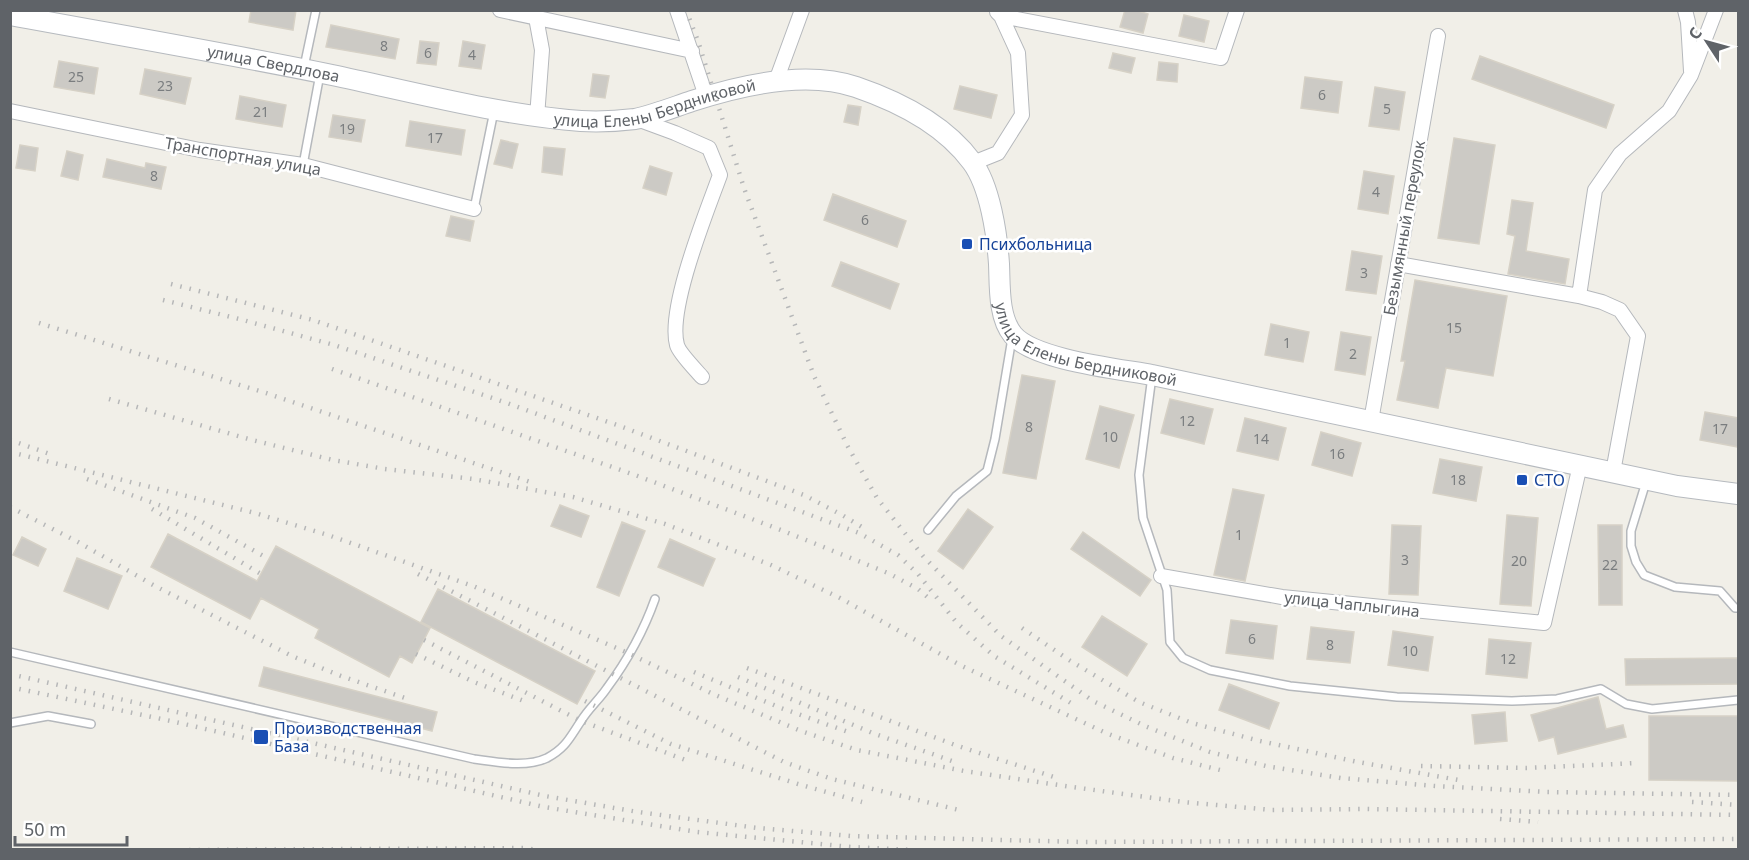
<svg xmlns="http://www.w3.org/2000/svg" width="1749" height="860" font-family="'Noto Sans',sans-serif">
<style>
.building{fill:#cccac5;stroke:#d6d1c6;stroke-width:1.5}
.lines{fill:none;stroke-linecap:round;stroke-linejoin:round}
.lane-casing{stroke:#b5b8bc;stroke-width:10}
.street-casing{stroke:#b5b8bc;stroke-width:16}
.secondary-casing{stroke:#b6babf;stroke-width:22}
.lane{stroke:#fff;stroke-width:7}
.street{stroke:#fff;stroke-width:14}
.secondary{stroke:#fff;stroke-width:20}
.rail{stroke:#b6b7b8;stroke-width:4.5;stroke-dasharray:1.5 8;stroke-linecap:butt}
.transit-dot{fill:#1a4fb4;stroke:#fff;stroke-width:2}
.labels{text-anchor:middle;stroke-width:5;stroke-linejoin:round;paint-order:stroke}
.number-label{font-size:14px;fill:#7a7d7f}
.street-label{font-size:16px;fill:#5f6368;stroke:#fff}
.transit-label{font-size:16px;fill:#164399;stroke:#fff;text-anchor:start}
</style>
<rect width="100%" height="100%" fill="#f1efe8"/>
<!-- building -->
<path class="building" d="M251,10H296L293,30L249,22Z
M1125,10H1135L1148,14L1143,33L1120,27Z
M1184,15L1209,21L1204,42L1179,36Z
M331,25L399,39L395,59L326,47Z
M420,41L439,43L436,65L417,63Z
M463,41L485,45L481,69L459,66Z
M1113,53L1135,58L1131,73L1109,68Z
M1480,56L1614,105L1606,128L1472,79Z
M59,61L98,68L94,94L54,87Z
M1159,62L1178,64L1177,82L1157,80Z
M145,69L191,78L185,104L140,94Z
M593,74L609,76L605,98L590,96Z
M1305,77L1342,82L1338,113L1301,108Z
M960,86L997,95L991,118L954,109Z
M1375,87L1405,92L1399,130L1369,126Z
M240,96L286,105L282,127L236,119Z
M848,105L861,107L858,125L844,122Z
M333,115L365,120L361,142L329,137Z
M410,121L465,130L461,155L406,146Z
M1454,138L1495,145L1479,244L1438,238Z
M501,140L518,144L512,168L494,164Z
M20,145L38,148L35,171L16,168Z
M544,147L565,149L562,175L542,172Z
M67,151L83,155L78,180L61,176Z
M107,159L145,168L146,163L166,167L161,189L103,177Z
M650,166L672,173L666,195L643,188Z
M1364,171L1394,176L1388,214L1358,209Z
M833,194L906,221L897,247L824,220Z
M1512,200L1533,203L1526,251L1569,259L1565,284L1508,274L1515,236L1507,234Z
M451,216L474,221L470,241L446,236Z
M1352,251L1382,256L1376,294L1346,290Z
M841,262L899,284L890,309L832,286Z
M1415,280L1507,296L1493,376L1446,368L1438,408L1397,400L1405,361H1401Z
M1271,324L1309,332L1303,362L1265,355Z
M1341,332L1371,337L1365,375L1335,370Z
M1022,375L1055,381L1036,479L1003,473Z
M1170,399L1213,409L1204,444L1161,433Z
M1100,406L1134,415L1119,468L1086,459Z
M1705,412L1738,418V447L1700,440Z
M1245,418L1286,428L1278,460L1237,451Z
M1321,432L1361,443L1352,476L1312,465Z
M1440,459L1482,467L1476,501L1433,493Z
M1233,489L1264,495L1245,581L1214,575Z
M560,505L589,516L581,537L551,526Z
M968,509L993,527L963,569L938,551Z
M1507,515L1538,518L1531,606L1500,604Z
M622,522L645,531L619,596L597,587Z
M1392,525L1421,526L1418,595L1389,594Z
M1598,525H1622V605H1599Z
M1083,532L1151,580L1140,596L1071,549Z
M168,534L257,581L276,546L430,628L412,663L400,656L389,677L315,638L319,629L261,598L250,619L151,567Z
M22,537L46,549L38,566L13,555Z
M670,539L715,559L703,586L658,567Z
M77,558L122,576L108,609L64,591Z
M438,589L595,671L577,704L421,622Z
M1102,616L1147,644L1127,676L1082,647Z
M1231,620L1277,626L1273,659L1226,653Z
M1311,627L1354,632L1350,663L1307,659Z
M1393,631L1433,637L1428,671L1388,665Z
M1489,639L1531,643L1527,678L1486,674Z
M1738,658V684L1626,685L1625,659Z
M264,667L437,712L432,731L259,686Z
M1229,684L1279,703L1269,729L1219,710Z
M1598,697L1606,729L1623,725L1626,737L1558,754L1554,737L1539,741L1531,715Z
M1505,712L1507,741L1475,744L1472,715Z
M1649,716H1738V781L1649,780Z"/>
<g class="lines">
<defs>
<path id="lane" d="M304,67L316,10
M303,165L320,74
M474,209L494,111
M1152,376L1139,475L1143,518L1167,590L1170,642L1183,658L1210,670L1290,686L1397,697L1512,701L1557,699L1601,689L1626,704L1652,709L1738,700
M1646,482L1631,531V546L1636,562L1644,575L1675,587L1720,591L1735,608H1738
M928,530L956,496L987,471L995,439L1012,338
M10,652L474,759C497,762 526,768 547,758C566,748 570,737 581,721C588,709 599,700 607,688C627,661 644,630 655,599
M10,723L48,716L91,724"/>
<path id="street" d="M500,10L692,51
M677,10L706,96
M1685,10L1688,22L1691,71
M535,12L542,50L537,117
M1001,16L1221,58L1237,10
M776,81L802,10
M10,111L200,150L303,165L474,209
M637,119L675,133L709,148L720,175C707,211 667,309 677,345C679,353 696,370 702,377
M973,163L998,153L1022,115L1018,53L1001,16L997,12
M1398,264L1579,296
M1371,421L1438,36
M1613,472L1638,336L1620,310L1602,302L1579,296L1595,190L1620,154L1669,111L1691,75L1716,10
M1161,576L1282,597L1544,623L1580,465"/>
<g id="secondary">
<path id="s1" d="M10,15C118,35 225,53 332,75C413,92 499,115 581,121C598,122 618,121 635,119C654,115 674,107 692,101C741,85 806,70 856,87C900,102 944,124 972,162C990,186 997,234 999,264C1000,285 998,317 1013,335C1034,360 1119,369 1152,375L1677,486L1738,494"/>
</g>
</defs>
<!-- lane casing -->
<use href="#lane" class="lane-casing"/>
<!-- street casing -->
<use href="#street" class="street-casing"/>
<!-- secondary casing -->
<use href="#secondary" class="secondary-casing"/>
<!-- lane -->
<use href="#lane" class="lane"/>
<!-- street -->
<use href="#street" class="street"/>
<!-- secondary -->
<use href="#secondary" class="secondary"/>
<!-- rail -->
<path class="rail" d="M686,10L698,41L744,188L814,376L847,445L877,498L923,556L1001,636L1093,701L1145,726L1210,752L1266,766L1341,778L1435,786L1547,792L1738,795
M171,284L313,320L617,425L804,495L842,515L862,527
M163,300L243,320L334,345L507,403L859,533L898,555L918,574L957,623L994,656L1074,705
M39,323L266,393L533,483
M332,369L635,475L781,530L888,573L918,589L932,601
M109,399L252,440L333,460L385,469L473,479L573,497L665,524L771,565L840,598L962,666L1106,733L1173,758L1224,771
M10,440L53,455
M10,452L255,513L328,535L473,586L628,653L713,694L801,731L857,750L964,771L1072,787L1183,802L1272,810L1365,809L1738,815
M87,479L195,518L269,559
M10,507L78,542L155,586L292,656L341,676L405,698
M152,509L261,574
M418,574L784,762L832,779L959,810
M10,583L19,586
M1022,628L1069,660L1139,702L1192,723L1260,741L1358,762L1464,781
M424,640L581,721L691,762
M416,654L474,682L529,703
M747,668L958,746L1057,778
M694,672L781,708L851,733
M10,674L545,796L638,812L758,828L851,836L1082,842L1738,839
M738,677L875,734L958,763
M10,687L171,721L544,807L697,832L851,847L914,850
M585,701L671,744L798,784L862,802
M1421,766L1526,768L1638,763
M1692,802L1738,805
M1500,819L1538,822
M189,850L525,848L538,850"/>
</g>
<!-- markers -->
<g class="transit-dot">
<rect x="961" y="238" width="12" height="12" rx="3"/>
<rect x="1516" y="474" width="12" height="12" rx="3"/>
<rect x="253" y="729" width="16" height="16" rx="3"/>
</g>
<g class="labels">
<!-- number labels -->
<g class="number-label">
<text x="384" y="51">8</text>
<text x="428" y="58">6</text>
<text x="472" y="60">4</text>
<text x="76" y="82">25</text>
<text x="165" y="91">23</text>
<text x="1322" y="100">6</text>
<text x="1387" y="114">5</text>
<text x="261" y="117">21</text>
<text x="347" y="134">19</text>
<text x="435" y="143">17</text>
<text x="154" y="181">8</text>
<text x="1376" y="197">4</text>
<text x="865" y="225">6</text>
<text x="1364" y="278">3</text>
<text x="1454" y="333">15</text>
<text x="1287" y="348">1</text>
<text x="1353" y="359">2</text>
<text x="1187" y="426">12</text>
<text x="1029" y="432">8</text>
<text x="1720" y="434">17</text>
<text x="1110" y="442">10</text>
<text x="1261" y="444">14</text>
<text x="1337" y="459">16</text>
<text x="1458" y="485">18</text>
<text x="1239" y="540">1</text>
<text x="1405" y="565">3</text>
<text x="1519" y="566">20</text>
<text x="1610" y="570">22</text>
<text x="1252" y="644">6</text>
<text x="1330" y="650">8</text>
<text x="1410" y="656">10</text>
<text x="1508" y="664">12</text>
</g>
<!-- street labels -->
<g class="street-label">
<text dy="6" stroke="none"><textPath href="#s1" startOffset="268">улица Свердлова</textPath></text>
<text dy="6" stroke="none"><textPath href="#s1" startOffset="657">улица Елены Бердниковой</textPath></text>
<text transform="translate(243 156) rotate(10)" y="6">Транспортная улица</text>
<text transform="translate(1404 228) rotate(-80)" y="6">Безымянный переулок</text>
<text dy="6" stroke="none"><textPath href="#s1" startOffset="1251">улица Елены Бердниковой</textPath></text>
<text transform="translate(1352 604) rotate(6)" y="6">улица Чаплыгина</text>
</g>
<!-- transit labels -->
<g class="transit-label">
<text x="979" y="250">Психбольница</text>
<text x="1534" y="486">СТО</text>
<text x="274" y="734">Производственная<tspan x="274" dy="18">База</tspan></text>
</g>
</g>
<!-- border -->
<rect width="1749" height="860" fill="none" stroke="#5f6368" stroke-width="24"/>
<!-- north arrow -->
<g transform="translate(1707 42) rotate(306)" stroke="#ffffff" stroke-width="4.5" paint-order="stroke">
<path d="M0-4.5L10 22L0 15L-10 22Z" fill="#5f6368"/>
<text y="-9" font-size="16" font-weight="bold" text-anchor="middle" fill="#5f6368">С</text>
</g>
<!-- scale -->
<path d="M15 836v9h112v-9" fill="none" stroke="#5f6368" stroke-width="3"/>
<text x="24" y="836" font-size="18" fill="#5f6368" stroke="#ffffff" stroke-width="4.5" paint-order="stroke">50 m</text>
</svg>
